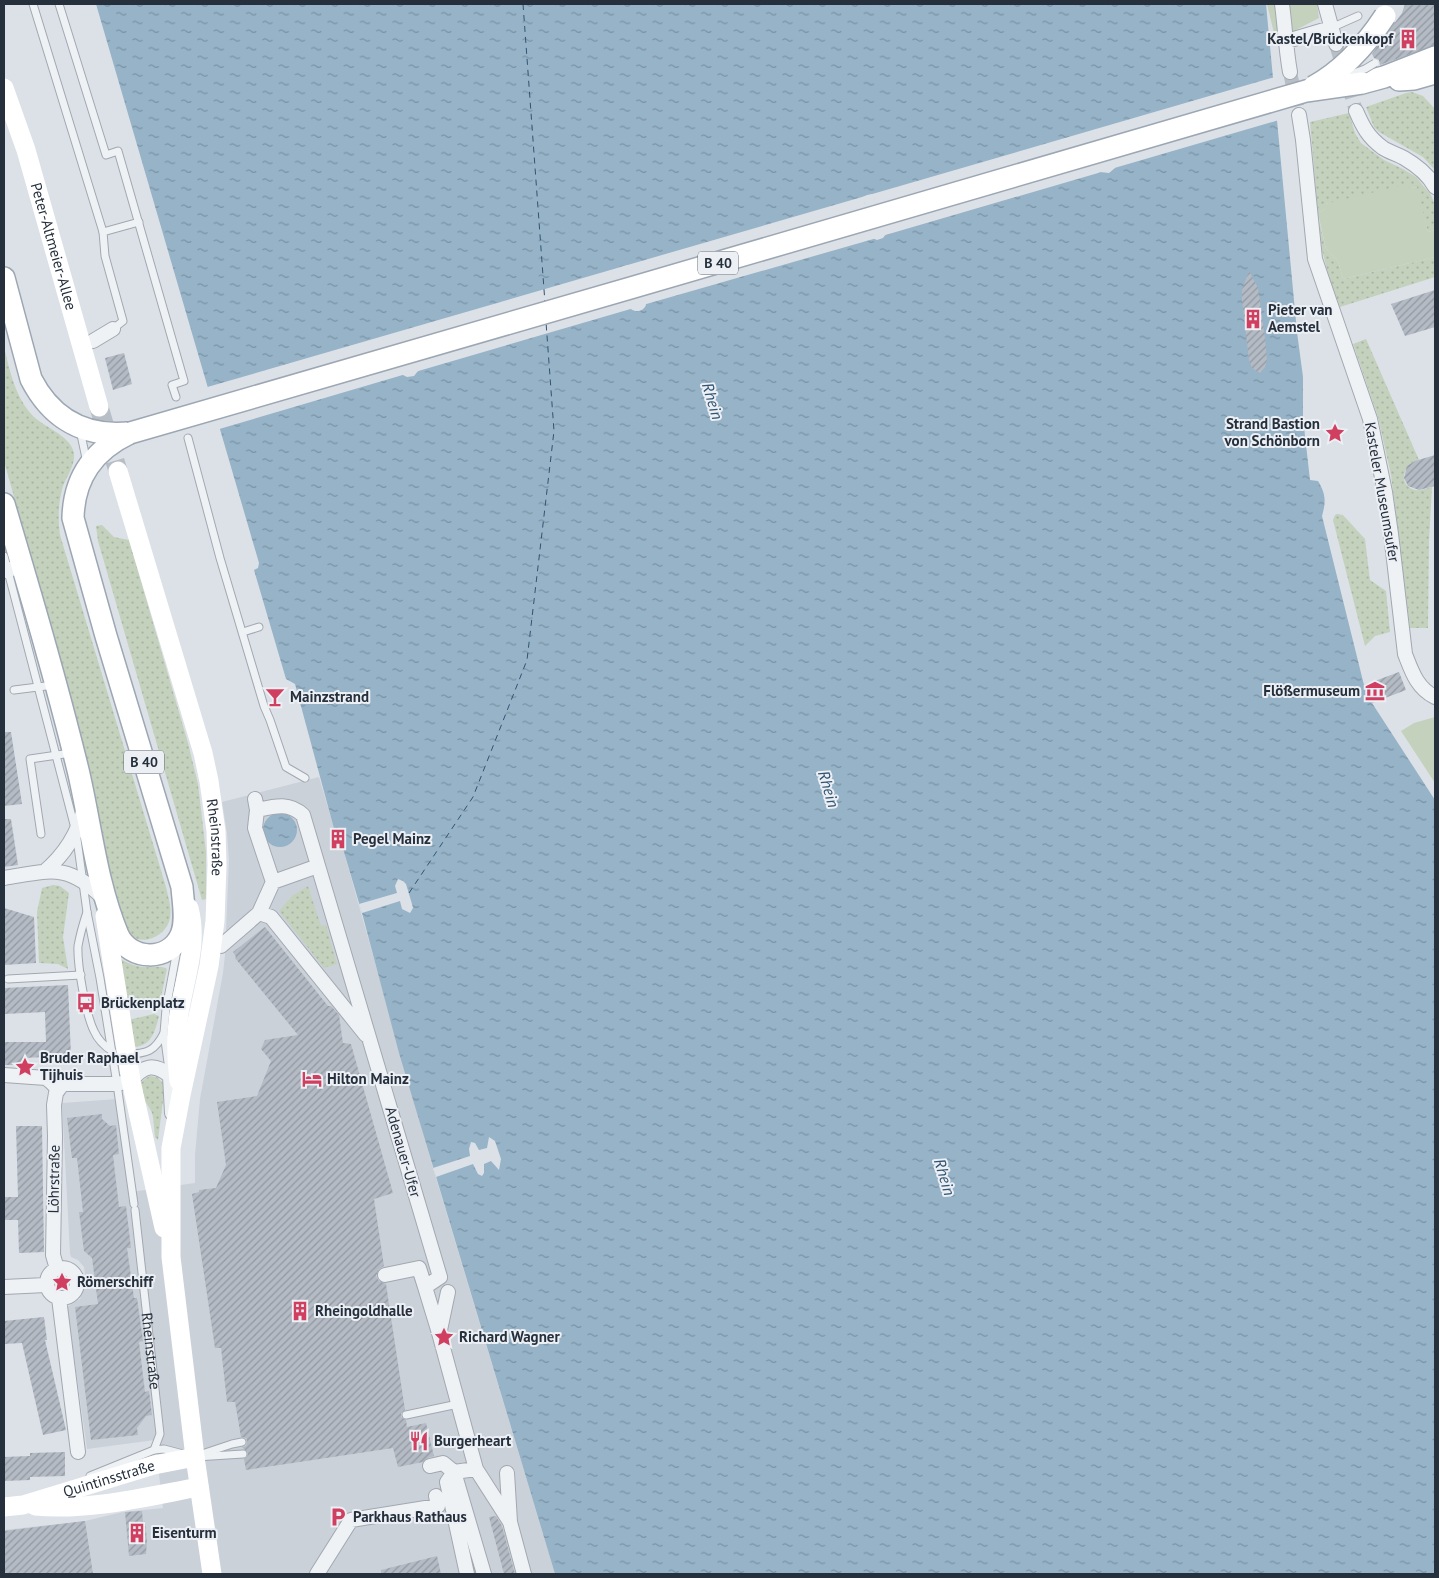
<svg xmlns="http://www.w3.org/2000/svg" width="1439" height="1578" font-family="'PT Sans',sans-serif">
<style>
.built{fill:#cad1d9}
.grass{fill:url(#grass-dots)}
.park{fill:#c4d1bd}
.water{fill:url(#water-ripples);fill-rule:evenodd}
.pier{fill:#dce1e7}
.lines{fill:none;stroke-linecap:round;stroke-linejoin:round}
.ferry{stroke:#305372;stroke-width:1;stroke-dasharray:6 5;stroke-linecap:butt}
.building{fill:url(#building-hatch)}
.street-tunnel{stroke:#b8bec5;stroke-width:14;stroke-dasharray:14 7;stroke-linecap:butt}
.secondary-tunnel{stroke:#b8bec5;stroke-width:19;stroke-dasharray:19 9;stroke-linecap:butt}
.lane-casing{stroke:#a2a8b1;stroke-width:9}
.street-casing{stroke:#a2a8b1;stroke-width:16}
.primary-casing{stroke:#9ca7b3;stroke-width:24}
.lane{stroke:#eff2f5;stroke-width:7}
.street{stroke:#eff2f5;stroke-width:14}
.secondary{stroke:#fff;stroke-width:19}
.primary{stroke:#fff;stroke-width:21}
.lane-bridge-casing{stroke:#a2a8b1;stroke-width:9;stroke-linecap:butt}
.primary-bridge-casing{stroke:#9ca7b3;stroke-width:24;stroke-linecap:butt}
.lane-bridge{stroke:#eff2f5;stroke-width:7}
.primary-bridge{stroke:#fff;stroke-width:21}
.labels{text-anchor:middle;stroke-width:4;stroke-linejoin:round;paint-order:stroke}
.shield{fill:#ecf0f5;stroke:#616a74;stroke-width:1}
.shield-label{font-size:14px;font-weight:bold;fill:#26303d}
.poi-label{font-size:15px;font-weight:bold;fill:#26303d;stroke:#ecf0f5;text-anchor:start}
.street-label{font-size:15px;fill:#26303d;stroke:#ecf0f5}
.water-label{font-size:16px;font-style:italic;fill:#305372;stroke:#ecf0f5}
</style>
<defs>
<pattern id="grass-dots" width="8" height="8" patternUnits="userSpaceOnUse" patternTransform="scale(1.25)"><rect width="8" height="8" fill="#c4d1bd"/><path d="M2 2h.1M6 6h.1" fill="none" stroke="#a8b4a3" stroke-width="1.8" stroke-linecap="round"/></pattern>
<pattern id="water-ripples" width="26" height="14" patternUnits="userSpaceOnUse" patternTransform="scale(1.25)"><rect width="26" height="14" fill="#96b3c8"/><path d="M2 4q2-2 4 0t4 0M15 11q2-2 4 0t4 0" fill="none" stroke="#7a92a4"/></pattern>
<pattern id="building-hatch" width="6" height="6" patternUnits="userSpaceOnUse" patternTransform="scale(1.25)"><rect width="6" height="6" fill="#b4bbc4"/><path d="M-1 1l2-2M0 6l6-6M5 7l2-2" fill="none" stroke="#9298a0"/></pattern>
</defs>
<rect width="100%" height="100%" fill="#dce1e7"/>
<!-- built -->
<path class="built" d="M319,777L336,835L340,834L342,842H341L433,1168L555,1574H4V1530L85,1521L123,1512L163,1508L155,1440L87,1449L67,1307L80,1299L86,1283L84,1267L78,1260L71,1257L70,1253L62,1103L118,1099L131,1192L195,1183V1155L200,1099L223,973L225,955L229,860L227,833L222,802Z"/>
<!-- grass -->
<path class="grass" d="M1412,92L1423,96L1435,109V170L1423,157L1379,132L1374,127L1366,107L1406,93Z
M1349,113L1355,133L1361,143L1384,160L1403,169L1416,177L1431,195L1435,205V230L1428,232L1416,187L1325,204V209L1318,213L1310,122Z
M1319,220L1326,249L1338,261L1343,279L1435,257V277L1340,307L1329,277L1322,250Z
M1366,339L1419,460C1401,465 1398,487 1416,490C1421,491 1427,488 1432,487L1429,541L1428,628H1410L1391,475L1378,417L1353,344Z
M4,347C10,371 15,397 33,416C45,428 72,436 74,454C75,465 67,476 63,486C58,503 58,518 60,535L166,887C168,897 172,907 170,918C167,935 145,946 130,936C126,934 123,927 121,924L79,729L4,461Z
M1337,514L1343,515L1365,539L1370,580L1386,591L1390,632L1375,636L1365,646L1333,520L1335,515Z
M102,525L114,537L129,540L188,743L198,784L206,852V899L202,900L98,541L96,526Z
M53,885L60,886L69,893L63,937L68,969L58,964L39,963L37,912L42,888Z
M308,886L321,926L326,925L337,964L324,968L279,911L292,896Z
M117,957C125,962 134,966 143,967C151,968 161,965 167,969L160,1002L127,1006Z
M154,1014L159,1016C155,1032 151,1048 131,1047L128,1020Z
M150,1076L157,1077L165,1085L158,1140L155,1137C154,1129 154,1120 152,1113C146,1098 127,1088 150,1076Z"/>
<!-- park -->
<path class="park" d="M1267,4H1317L1319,18L1294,31L1275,37Z
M1408,184L1409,188L1417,187L1428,232L1435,230V257L1343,279L1338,261L1326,249L1318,213L1325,209V204Z
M1435,717V783L1401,731L1414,723Z"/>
<!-- water -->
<path class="water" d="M96,4H1266L1297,332L1303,377V418L1310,480L1318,481C1326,494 1326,502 1322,516L1364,685L1372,703L1435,800V1574H555L399,1053L362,913L341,842L342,841L340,835L336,836L295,684L286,679L254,570L258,568L259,563ZM1096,129H1102L1115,168L1109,173L1100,172L1091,132ZM873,194L886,234L883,238L877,240L872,238L863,197L867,195ZM628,265L634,266L646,305C644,311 636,313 631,309L620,271L621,267ZM394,335H406L418,371L414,376L407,377L403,375L392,338Z
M263 830a17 17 0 1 1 34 0a17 17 0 1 1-34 0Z"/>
<!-- pier -->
<path class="pier" d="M1275,77L1279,120L1111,169L1112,168L1102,132L1096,131L1092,135L1102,170L1105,171L882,236L884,234L874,198L868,197L864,201L874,237L877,238L643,305L632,268H626L622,271L634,308L415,372L404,336H398L394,339L406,374L216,430L204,388Z
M398,879L403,881L406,884L412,904L413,908L410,913L402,909L400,901L362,913L359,904L397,893L395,886Z
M489,1137L495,1141L501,1159L499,1170L491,1161L484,1164V1173L482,1176L478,1174L473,1164L436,1177L433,1168L470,1156L469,1149L471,1142L475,1143L479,1150L487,1148Z"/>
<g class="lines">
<!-- ferry -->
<path class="ferry" d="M523,4L545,303
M409,893L473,797L527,660L554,431L546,322"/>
</g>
<!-- building -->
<path class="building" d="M1405,4H1435V45L1380,65L1379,60L1374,58L1372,54L1402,13Z
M1249,271L1258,288L1265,338L1267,360L1265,367L1260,373L1252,368L1249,360L1242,300V290Z
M1435,290V327L1405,336L1391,304Z
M124,353L132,384L113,390L105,358Z
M1435,455V486L1419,490L1408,486L1404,478L1407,466L1415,461Z
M1399,672L1406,690L1372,703L1364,685Z
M4,732H11L22,804L4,806Z
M4,819H11L18,865L4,867Z
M4,908L34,917L36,963L4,965Z
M265,927L328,1006H331L339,1015L343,1043L351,1044L393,1193L374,1199L384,1266L379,1269L376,1276L379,1281L386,1284L405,1410L401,1413V1417L406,1420L407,1427L426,1423L434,1456L428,1458L423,1462L398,1467L393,1448L246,1470L244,1459L247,1457L248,1453L242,1447L246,1446L247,1441L246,1438L241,1437L235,1402H227L221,1348H215L192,1194L199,1192V1190L216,1188L226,1165L217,1102L257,1096L271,1061L261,1049L265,1040L298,1035L235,958L236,957L233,952Z
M68,985L71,1056L23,1058V1065H4V1042H46L45,1012L4,1014V988Z
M102,1114V1119L110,1126L116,1125L119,1154L113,1155L119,1207L126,1206L131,1248H127L134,1298H137L143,1341L139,1342L145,1392L149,1391L152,1415L146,1416L137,1428L138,1435L91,1440L75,1307L98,1304L92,1258L84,1251L79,1212H83L77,1158H72L67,1118Z
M16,1126H42L44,1252L19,1253L18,1220H4V1197H18Z
M44,1317L47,1340H45L66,1430L43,1435L22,1343L4,1344V1321Z
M65,1452V1476L30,1477V1480L4,1481V1457L30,1456V1453Z
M142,1511L143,1522L145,1521L147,1540L146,1554L129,1556L125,1512Z
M496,1516L502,1526L515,1574H504L489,1517Z
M85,1521L93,1574H4V1531Z
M437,1556L441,1574H381V1570Z"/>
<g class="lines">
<!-- street-tunnel -->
<path class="street-tunnel" d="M1336,44L1356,111
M1290,72L1299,115"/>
<!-- secondary-tunnel -->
<path class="secondary-tunnel" d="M99,407L118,471"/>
<defs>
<g id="lane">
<path d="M33,4L103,232L105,256L123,321L113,329"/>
<path d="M59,4L106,155L118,151L184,381L172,385L176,397"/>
<path d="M1331,28L1358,16"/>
<path d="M103,232L139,222"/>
<path d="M80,430L87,463"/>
<path d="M188,438L220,558L264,706L270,720L286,767L305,778"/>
<path d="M4,556L76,832L87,912L100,978L117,1084L134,1204"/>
<path d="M243,632L259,627"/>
<path d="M14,690L54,685"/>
<path d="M41,834L30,759L71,753"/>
<path d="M87,912C83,924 80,935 78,946C77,965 86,1015 94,1031C98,1040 104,1046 112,1051"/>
<path d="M8,979L81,975"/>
<path d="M127,1054C147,1054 155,1051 164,1033"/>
<path d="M169,1070L164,1033L166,1009L177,950"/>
<path id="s1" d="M135,1210L160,1434L154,1450"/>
<path d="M406,1415L458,1404"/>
<path d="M205,1453L232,1444L242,1442"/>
<path d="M196,1457L243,1454"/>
<path d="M90,1476L154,1450L164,1449L183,1454"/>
</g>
<path id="street" d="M1282,4C1285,27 1286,50 1290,72
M1325,4L1336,44
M1287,41L1331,28
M1356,111C1363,127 1368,137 1383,148C1389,152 1397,154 1404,158C1416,165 1428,174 1435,187
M1299,115L1303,140L1315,259L1370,419L1385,492L1391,534L1405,654C1412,672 1417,688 1435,697
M93,341L113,329
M4,571L22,566
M255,799L257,810C275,806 289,802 303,815L440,1277L425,1287L439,1333L476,1469L510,1522
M257,810L255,828L273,882
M44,872C64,855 78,834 84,808
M4,878C49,871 67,862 103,898
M259,913L271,917L366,1035
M221,946L259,913L273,882L318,866
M4,1075L46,1078L51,1082L58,1089
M47 1283a15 15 0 1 1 30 0a15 15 0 1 1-30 0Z
M57,1269L53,1255L55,1136L54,1105L56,1093L61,1086L65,1084H117L131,1081C143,1066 154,1062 170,1076L172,1113
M385,1275L419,1268L425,1287
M4,1287L46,1285
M59,1298L78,1452
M440,1330L448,1292
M430,1466L443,1463L454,1472L484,1574
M507,1473L510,1522L524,1574
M317,1574L351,1520L438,1506L436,1496
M467,1574L447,1482L454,1472L476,1469"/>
<path id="primary" d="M1399,80L1414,79L1435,73
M1362,83L1384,77L1435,57
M4,278L31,379C51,418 83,437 128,433
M4,504C30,592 56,680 78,770C91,825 96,882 118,935C130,961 169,962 181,935C187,921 183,902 182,887L106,636L73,518C74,477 94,450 130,433"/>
</defs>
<!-- lane casing -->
<use href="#lane" class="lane-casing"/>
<!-- street casing -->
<use href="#street" class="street-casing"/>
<!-- primary casing -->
<use href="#primary" class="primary-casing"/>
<!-- lane -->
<use href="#lane" class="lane"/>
<!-- street -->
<use href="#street" class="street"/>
<!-- secondary -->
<g class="secondary">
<path id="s2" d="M4,88L26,150L99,407"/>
<path id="s3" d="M118,471L203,753L209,781L216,831L217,865L215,921L209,966L181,1095L171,1148V1257L195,1457L212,1574"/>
<path d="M105,916L131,1081L164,1228"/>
<path d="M179,1081C176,1056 175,1033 180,1008C186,974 198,943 189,908"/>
<path d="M35,1506C89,1511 145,1497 199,1487"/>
<path id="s4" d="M4,1507L23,1505L154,1465L195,1457"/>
</g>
<!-- primary -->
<use href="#primary" class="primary"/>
<defs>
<path id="lane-bridge" d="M1346,76L1365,69L1375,63"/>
<path id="primary-bridge" d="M1313,87C1344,70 1366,45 1385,16
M130,433L634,287L1306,91L1362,83"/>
</defs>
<!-- lane-bridge casing -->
<use href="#lane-bridge" class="lane-bridge-casing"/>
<!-- primary-bridge casing -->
<use href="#primary-bridge" class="primary-bridge-casing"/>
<!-- lane-bridge -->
<use href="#lane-bridge" class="lane-bridge"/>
<!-- primary-bridge -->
<use href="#primary-bridge" class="primary-bridge"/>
</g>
<!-- icons -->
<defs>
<symbol id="building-bare" viewBox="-9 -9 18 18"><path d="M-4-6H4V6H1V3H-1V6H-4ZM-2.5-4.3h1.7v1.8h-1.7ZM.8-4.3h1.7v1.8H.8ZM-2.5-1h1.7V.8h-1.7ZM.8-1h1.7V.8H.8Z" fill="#d03e60" stroke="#ecf0f5" stroke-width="2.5" paint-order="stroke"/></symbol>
<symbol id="sight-bare" viewBox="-9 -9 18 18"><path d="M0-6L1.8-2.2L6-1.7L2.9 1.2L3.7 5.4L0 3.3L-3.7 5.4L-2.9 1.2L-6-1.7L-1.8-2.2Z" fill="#d03e60" stroke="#ecf0f5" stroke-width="2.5" paint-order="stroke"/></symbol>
<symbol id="museum-bare" viewBox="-9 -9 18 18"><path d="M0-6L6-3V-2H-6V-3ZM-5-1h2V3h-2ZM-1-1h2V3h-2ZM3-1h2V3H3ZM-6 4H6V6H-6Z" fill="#d03e60" stroke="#ecf0f5" stroke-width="2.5" paint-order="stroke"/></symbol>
<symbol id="bar-bare" viewBox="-9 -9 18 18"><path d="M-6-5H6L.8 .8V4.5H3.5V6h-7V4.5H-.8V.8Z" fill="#d03e60" stroke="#ecf0f5" stroke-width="2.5" paint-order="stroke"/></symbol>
<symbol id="bus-bare" viewBox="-9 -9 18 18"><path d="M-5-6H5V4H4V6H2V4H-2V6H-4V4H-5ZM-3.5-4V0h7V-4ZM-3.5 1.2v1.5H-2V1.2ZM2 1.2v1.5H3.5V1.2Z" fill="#d03e60" stroke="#ecf0f5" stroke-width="2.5" paint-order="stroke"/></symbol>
<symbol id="hotel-bare" viewBox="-9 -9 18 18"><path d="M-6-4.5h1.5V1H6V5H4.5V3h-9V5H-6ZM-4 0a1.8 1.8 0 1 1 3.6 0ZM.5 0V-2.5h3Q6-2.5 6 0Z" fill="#d03e60" stroke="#ecf0f5" stroke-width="2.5" paint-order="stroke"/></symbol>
<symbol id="restaurant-bare" viewBox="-9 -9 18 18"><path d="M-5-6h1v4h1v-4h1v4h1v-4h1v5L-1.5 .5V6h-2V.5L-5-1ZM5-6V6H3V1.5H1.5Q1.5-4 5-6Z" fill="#d03e60" stroke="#ecf0f5" stroke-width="2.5" paint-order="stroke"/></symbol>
<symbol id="parking-bare" viewBox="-9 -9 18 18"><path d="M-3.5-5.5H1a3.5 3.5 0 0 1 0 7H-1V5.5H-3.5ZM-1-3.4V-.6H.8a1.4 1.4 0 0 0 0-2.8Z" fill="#d03e60" stroke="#ecf0f5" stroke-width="2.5" paint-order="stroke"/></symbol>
</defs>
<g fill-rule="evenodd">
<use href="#building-bare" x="1394" y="25" width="28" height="28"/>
<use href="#building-bare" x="1239" y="305" width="28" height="28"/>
<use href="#sight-bare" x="1321" y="419" width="28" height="28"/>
<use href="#museum-bare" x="1361" y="677" width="28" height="28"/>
<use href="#bar-bare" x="261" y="683" width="28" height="28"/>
<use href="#building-bare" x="324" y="825" width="28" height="28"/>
<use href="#bus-bare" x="72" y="989" width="28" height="28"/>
<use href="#sight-bare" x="11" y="1053" width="28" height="28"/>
<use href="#hotel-bare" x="298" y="1065" width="28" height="28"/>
<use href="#sight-bare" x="48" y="1268" width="28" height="28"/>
<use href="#building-bare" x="286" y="1297" width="28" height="28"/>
<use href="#sight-bare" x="430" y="1323" width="28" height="28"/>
<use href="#restaurant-bare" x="405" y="1427" width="28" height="28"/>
<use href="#parking-bare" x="324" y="1503" width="28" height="28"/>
<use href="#building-bare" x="123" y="1519" width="28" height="28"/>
</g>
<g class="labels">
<!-- shield labels -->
<g class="shield">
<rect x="698" y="251.5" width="40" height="23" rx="4"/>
<rect x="124" y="750.5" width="40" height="23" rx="4"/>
</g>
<g class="shield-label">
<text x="718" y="268">B 40</text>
<text x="144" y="767">B 40</text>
</g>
<!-- poi labels -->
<g class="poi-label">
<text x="1393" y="44" text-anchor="end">Kastel/Brückenkopf</text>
<text x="1268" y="315">Pieter van<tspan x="1268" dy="17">Aemstel</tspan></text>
<text x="1320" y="429" text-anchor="end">Strand Bastion<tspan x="1320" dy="17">von Schönborn</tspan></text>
<text x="1360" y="696" text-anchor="end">Flößermuseum</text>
<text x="290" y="702">Mainzstrand</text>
<text x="353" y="844">Pegel Mainz</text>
<text x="101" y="1008">Brückenplatz</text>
<text x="40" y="1063">Bruder Raphael<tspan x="40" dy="17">Tijhuis</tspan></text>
<text x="327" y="1084">Hilton Mainz</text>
<text x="77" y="1287">Römerschiff</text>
<text x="315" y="1316">Rheingoldhalle</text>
<text x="459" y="1342">Richard Wagner</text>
<text x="434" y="1446">Burgerheart</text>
<text x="353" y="1522">Parkhaus Rathaus</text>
<text x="152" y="1538">Eisenturm</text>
</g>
<!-- street labels -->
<g class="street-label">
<text dy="5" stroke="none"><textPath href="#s2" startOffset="166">Peter-Altmeier-Allee</textPath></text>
<text transform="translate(1382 492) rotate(80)" y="5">Kasteler Museumsufer</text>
<text dy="5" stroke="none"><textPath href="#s3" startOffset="380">Rheinstraße</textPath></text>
<text transform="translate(403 1152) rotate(74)" y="5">Adenauer-Ufer</text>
<text transform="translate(54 1179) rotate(-89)" y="5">Löhrstraße</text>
<text dy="5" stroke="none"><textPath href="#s1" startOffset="142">Rheinstraße</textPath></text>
<text dy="5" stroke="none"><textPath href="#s4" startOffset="109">Quintinsstraße</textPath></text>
</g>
<!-- water labels -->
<g class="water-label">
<text transform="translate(713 401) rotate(73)" y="6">Rhein</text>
<text transform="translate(829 789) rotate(73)" y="6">Rhein</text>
<text transform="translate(945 1177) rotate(73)" y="6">Rhein</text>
</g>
</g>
<!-- border -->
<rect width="1439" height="1578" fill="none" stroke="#26303d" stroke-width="10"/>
</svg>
